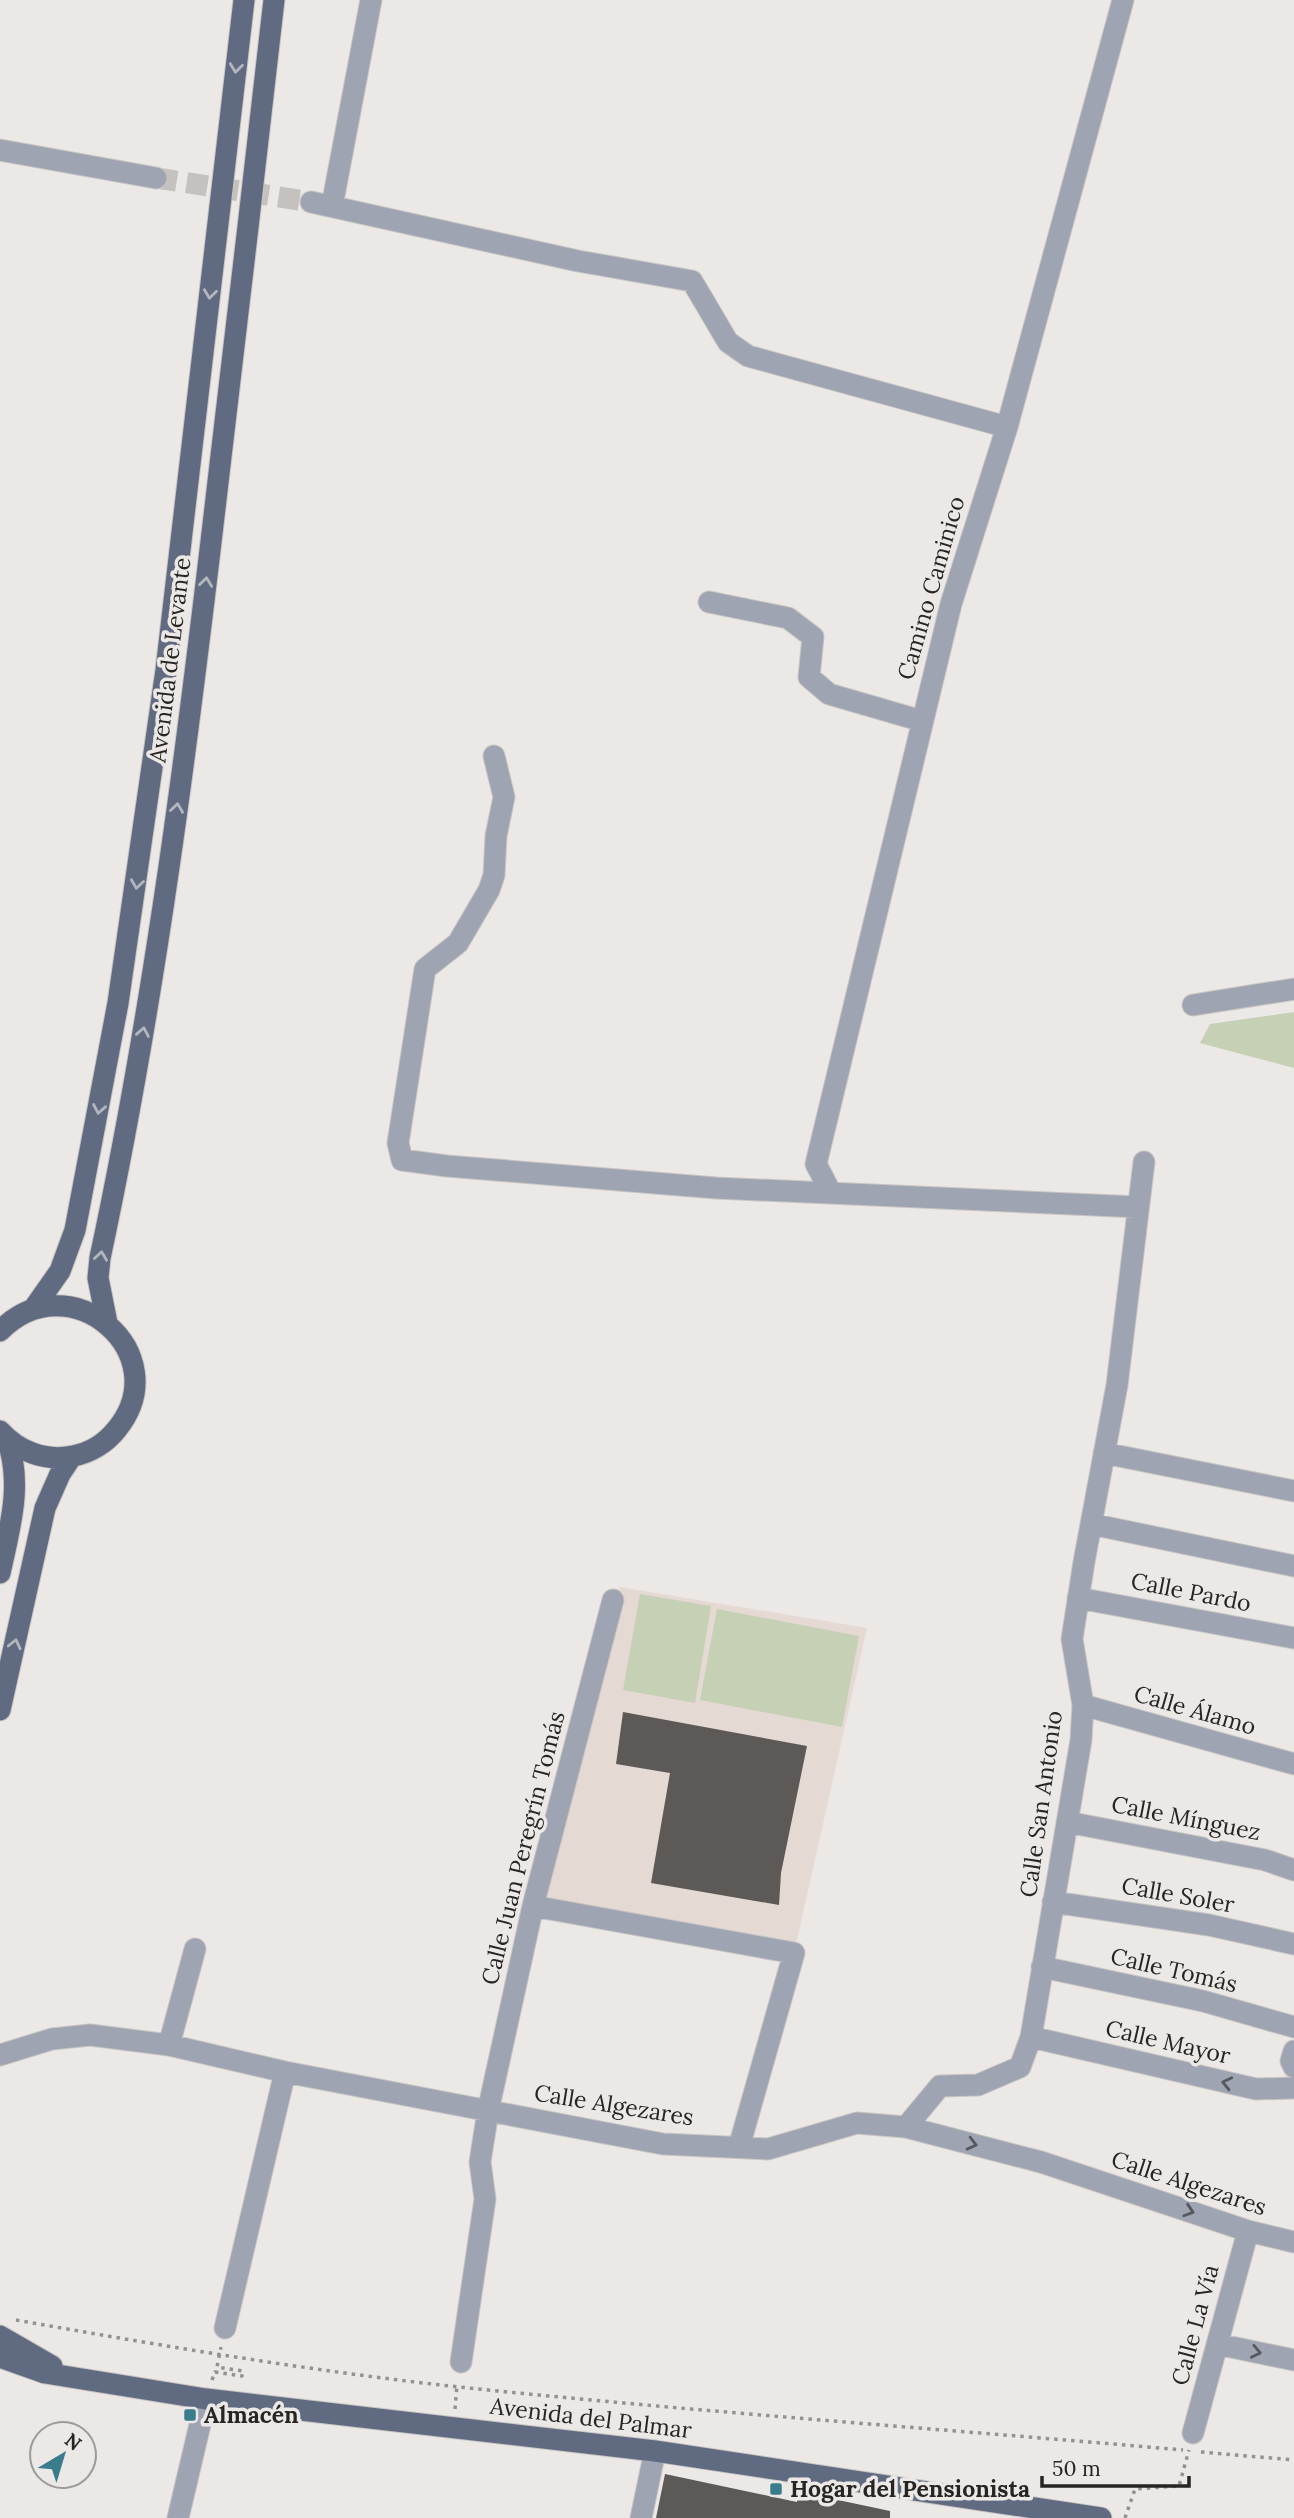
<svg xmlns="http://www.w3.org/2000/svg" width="1294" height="2518" font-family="Lora,serif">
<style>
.built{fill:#e5d9d4}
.green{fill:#c5d0b5}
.building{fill:#5c5957}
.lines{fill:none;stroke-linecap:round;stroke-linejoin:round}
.minor-tunnel{stroke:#c4c1bf;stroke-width:21;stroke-dasharray:21 10;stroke-linecap:butt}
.minor-casing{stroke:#c8c5c3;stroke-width:23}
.major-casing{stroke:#c8c5c3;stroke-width:23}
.path{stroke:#949190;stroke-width:3.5;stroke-dasharray:3.5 5;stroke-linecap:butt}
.minor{stroke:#9ea4b2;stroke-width:21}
.major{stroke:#606b82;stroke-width:21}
.oneway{stroke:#b4b6be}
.oneway2{stroke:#56585d}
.poi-dot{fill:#397d8c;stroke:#ece8e6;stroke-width:2.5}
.labels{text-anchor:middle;stroke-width:7;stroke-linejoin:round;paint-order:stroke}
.street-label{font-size:23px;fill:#262524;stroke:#ece8e6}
.poi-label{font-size:23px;font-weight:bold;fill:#262524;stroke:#ece8e6;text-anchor:start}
</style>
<rect width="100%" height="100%" fill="#ece8e6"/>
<!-- built -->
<path class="built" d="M620,1587L867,1628L794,1953L533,1906Z"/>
<!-- green -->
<path class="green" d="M1294,1012V1068L1200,1043L1210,1024Z
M640,1594L711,1606L695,1703L623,1690Z
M717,1609L859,1636L842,1727L700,1700Z"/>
<!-- building -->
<path class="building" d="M623,1712L807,1746L781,1873L779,1905L651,1883L670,1773L616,1764Z
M665,2474L797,2502L798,2494L838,2500L890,2511V2518H656Z"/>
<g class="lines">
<!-- minor-tunnel -->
<path class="minor-tunnel" d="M156,178L311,202"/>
<defs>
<path id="minor" d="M0,150L156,178
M311,202L578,261L692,281L728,342L748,356L1007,427
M332,206L371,0
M709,602L788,618L813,637L809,677L829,694L922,721
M494,756L504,797L496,836L494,875L489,890L458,943L425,969L398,1143L402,1160L447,1166L716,1188L1138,1207
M1193,1005L1294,989
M831,1193L816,1164L951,604L1007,427L1123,0
M1104,1453L1294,1491
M1091,1524L1294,1566
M1078,1598L1294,1638
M1083,1705L1294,1764
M1067,1822L1265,1860L1294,1870
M1053,1902L1209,1925L1294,1944
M533,1906L794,1953L739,2147
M1042,1967L1203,2001L1294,2027
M1031,2037L1256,2089L1294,2088
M169,2045L195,1949
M1294,2051L1291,2061L1294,2067
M0,2055L52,2039L90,2035L169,2045L285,2072L663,2144L768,2149L857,2123L906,2127L1041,2162L1248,2231L1294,2242
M906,2127L940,2086L978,2085L1020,2067L1031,2037L1081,1740L1083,1705L1072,1639L1084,1562L1117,1385L1144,1162
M225,2328L285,2072
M1217,2344L1294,2360
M461,2362L485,2199L480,2162L488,2111L533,1906L613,1600
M1193,2433L1248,2231
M178,2518L206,2399
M641,2518L655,2451"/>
<path id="major" d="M34,1308L60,1271L75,1230L118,1003L166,670L244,0
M107,1323L98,1278L100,1258C155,1001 188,742 218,482C237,321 256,161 274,0
M0,1331C70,1260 178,1354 117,1429C106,1443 90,1453 73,1456C45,1462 18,1451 0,1431
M0,1573C10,1527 23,1484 7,1439
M0,1710L45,1508L60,1474L72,1456
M0,2336L52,2366
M0,2357L45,2373L206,2399L655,2451L1101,2518"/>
</defs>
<!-- minor casing -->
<use href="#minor" class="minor-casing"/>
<!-- major casing -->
<use href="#major" class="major-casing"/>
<!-- path -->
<path class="path" d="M16,2320C163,2346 311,2371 459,2387C700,2412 942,2429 1183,2450
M212,2380L215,2372L242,2376L243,2371L217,2367L221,2347
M455,2409L457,2385
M1201,2452L1294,2460
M1125,2518L1135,2489L1179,2486L1189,2450"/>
<!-- minor -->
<use href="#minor" class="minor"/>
<!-- major -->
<use href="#major" class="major"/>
</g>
<!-- one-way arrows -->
<defs><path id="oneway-chevron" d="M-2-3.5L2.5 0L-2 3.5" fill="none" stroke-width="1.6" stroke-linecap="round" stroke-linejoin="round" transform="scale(1.75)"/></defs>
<g class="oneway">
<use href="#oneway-chevron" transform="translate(236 68) rotate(97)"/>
<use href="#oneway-chevron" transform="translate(210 294) rotate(97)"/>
<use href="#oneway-chevron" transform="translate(206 582) rotate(-83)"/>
<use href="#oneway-chevron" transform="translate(177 808) rotate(-82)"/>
<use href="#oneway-chevron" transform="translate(137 884) rotate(98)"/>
<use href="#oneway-chevron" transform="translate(143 1032) rotate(-80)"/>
<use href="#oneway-chevron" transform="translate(99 1109) rotate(100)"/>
<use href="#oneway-chevron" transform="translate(101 1256) rotate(-82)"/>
<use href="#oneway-chevron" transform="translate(15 1644) rotate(-77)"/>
</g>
<g class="oneway2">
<use href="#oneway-chevron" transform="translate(1227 2083) rotate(-167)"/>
<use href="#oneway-chevron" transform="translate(972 2144) rotate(14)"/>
<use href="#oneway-chevron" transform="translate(1189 2211) rotate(18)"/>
<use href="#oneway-chevron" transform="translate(1256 2352) rotate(12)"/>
</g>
<!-- markers -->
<g class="poi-dot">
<rect x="183" y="2408" width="14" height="14" rx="3.5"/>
<rect x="769" y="2482" width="14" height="14" rx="3.5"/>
</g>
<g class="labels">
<!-- street labels -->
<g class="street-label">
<text transform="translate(931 588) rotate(-74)" y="8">Camino Caminico</text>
<text transform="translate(170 660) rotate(-83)" y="8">Avenida de Levante</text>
<text transform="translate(1191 1592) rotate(11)" y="8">Calle Pardo</text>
<text transform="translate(1195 1710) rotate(16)" y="8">Calle Álamo</text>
<text transform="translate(1041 1804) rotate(-82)" y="8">Calle San Antonio</text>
<text transform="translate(1186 1818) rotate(11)" y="8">Calle Mínguez</text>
<text transform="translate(523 1848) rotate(-76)" y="8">Calle Juan Peregrín Tomás</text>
<text transform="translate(1178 1895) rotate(10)" y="8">Calle Soler</text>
<text transform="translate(1174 1970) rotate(13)" y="8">Calle Tomás</text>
<text transform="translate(1168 2042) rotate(13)" y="8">Calle Mayor</text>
<text transform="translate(614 2105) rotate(9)" y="8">Calle Algezares</text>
<text transform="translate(1189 2183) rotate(18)" y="8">Calle Algezares</text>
<text transform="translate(1195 2325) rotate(-75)" y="8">Calle La Vía</text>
<text transform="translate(591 2418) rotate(7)" y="8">Avenida del Palmar</text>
</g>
<!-- poi labels -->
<g class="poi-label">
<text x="204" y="2423">Almacén</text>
<text x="790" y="2497">Hogar del Pensionista</text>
</g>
</g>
<!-- north arrow -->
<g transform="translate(63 2455) rotate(38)"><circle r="33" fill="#ece8e6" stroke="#9d9a98" stroke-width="2"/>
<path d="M0-5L12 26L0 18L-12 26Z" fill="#397d8c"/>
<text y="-10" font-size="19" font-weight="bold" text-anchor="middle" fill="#262524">N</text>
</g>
<!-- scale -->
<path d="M1042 2476v10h147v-10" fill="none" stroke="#262524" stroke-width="3.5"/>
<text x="1052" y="2476" font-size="21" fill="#262524" stroke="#ece8e6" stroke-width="5" paint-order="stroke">50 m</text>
</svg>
